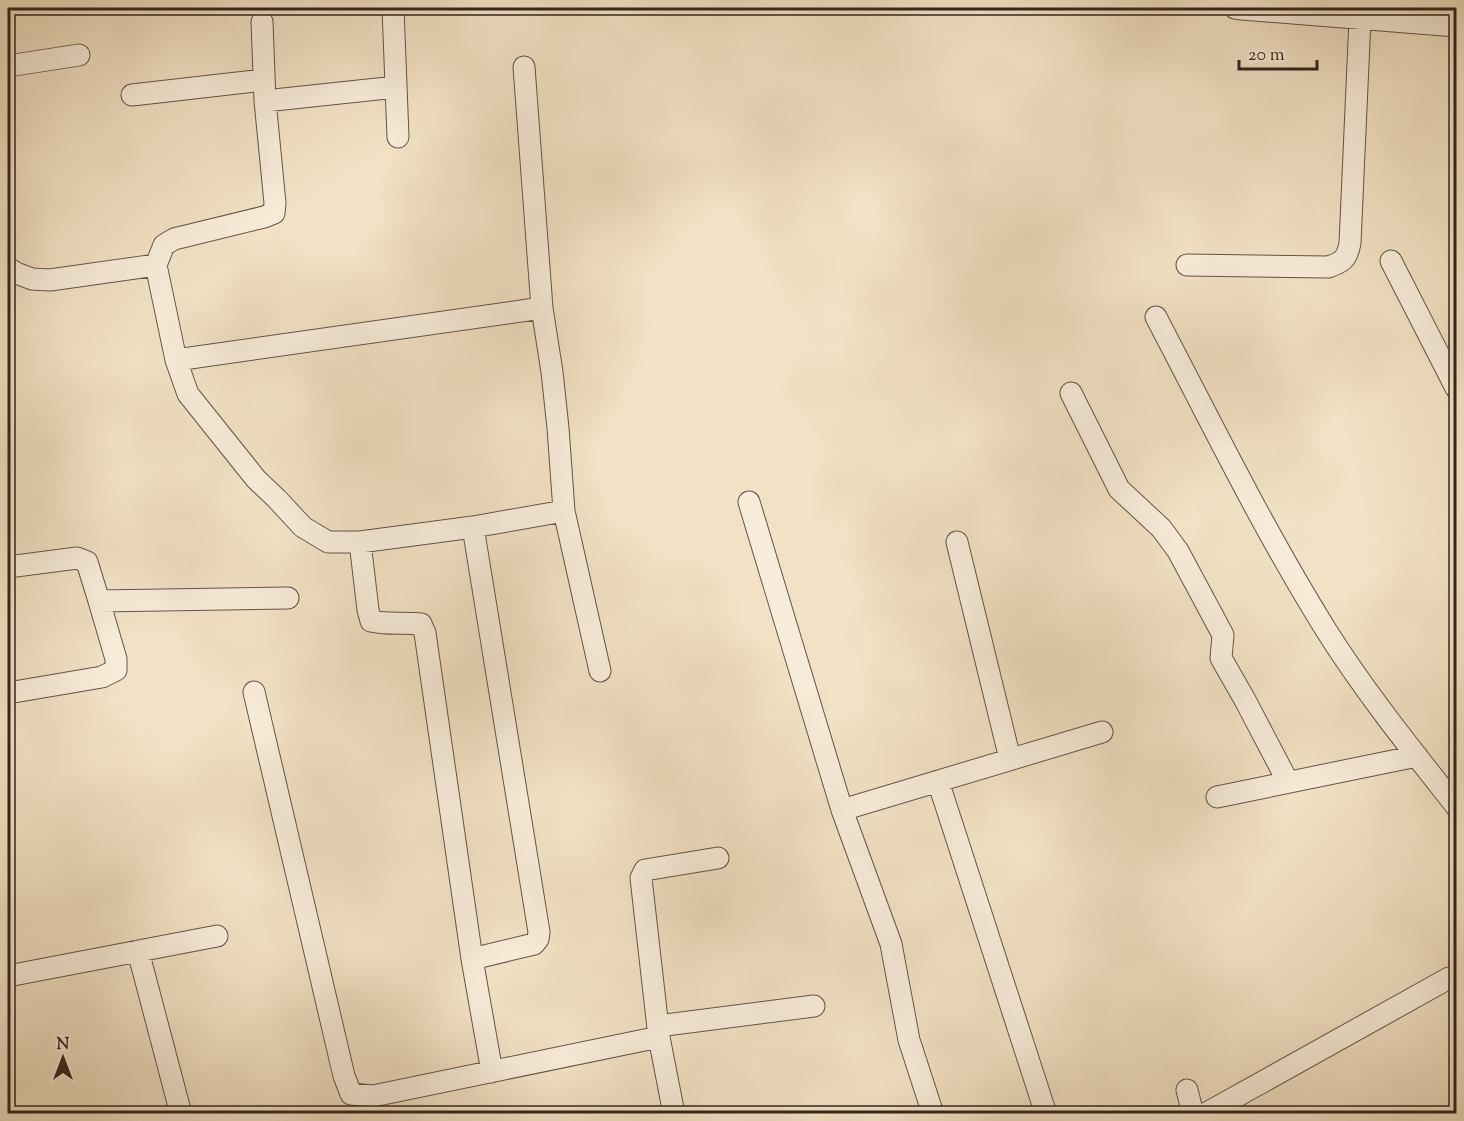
<svg xmlns="http://www.w3.org/2000/svg" width="1464" height="1121" font-family="'Sorts Mill Goudy',serif">
<style>
.lines{fill:none;stroke-linecap:round;stroke-linejoin:round}
.minor-casing{stroke:#635448;stroke-width:23}
.minor{stroke:#f7ecd9;stroke-width:21}
</style>
<rect width="100%" height="100%" fill="#f2e1c4"/>
<filter id="stains"><feTurbulence type="fractalNoise" baseFrequency=".00333" numOctaves="4"/><feColorMatrix values="0 0 0 0 .2 0 0 0 0 .09 0 0 0 0 .02 0 0 0 .5 -.17"/></filter>
<radialGradient id="worn" r=".72"><stop offset=".6" stop-color="#630" stop-opacity="0"/><stop offset="1" stop-color="#630" stop-opacity=".3"/></radialGradient>
<g class="lines">
<defs>
<path id="minor" d="M393,8L398,137
M1235,8L1242,9L1456,26
M262,22L265,101L275,203L274,213L264,217L174,239L164,245L156,265L176,360L188,394L256,479L277,499L303,527L328,542H360L473,527L564,511
M8,66L79,55
M524,67L542,308L552,372L558,428L564,511L600,671
M132,95L264,80
M265,101L396,87
M1391,261L1456,388
M1187,265L1328,267C1343,262 1347,259 1350,243L1360,19
M8,268L16,273L32,279L50,280L156,265
M1156,317C1211,422 1263,529 1326,630C1365,692 1411,749 1456,806
M176,360L542,308
M1071,393L1119,489L1161,528L1178,551L1223,635L1221,658L1245,700L1288,782
M749,502L842,810L891,944L909,1040L933,1114
M360,542L368,610L371,621C388,625 404,622 421,624L425,633L472,959L492,1072
M957,542L1010,759
M8,567L77,558L87,562L99,601L288,598
M254,692L344,1076L351,1094L373,1096L659,1037
M8,693L102,677L116,670V659L99,601
M938,781L1046,1114
M1217,797L1417,756
M842,810L1102,732
M138,951L181,1114
M472,959L534,944L538,939L539,932L473,527
M8,976L217,936
M658,1026L814,1006
M1187,1090L1193,1114
M674,1114L659,1037L641,878L645,870L718,858
M1205,1114L1449,978"/>
</defs>
<!-- minor casing -->
<use href="#minor" class="minor-casing"/>
<!-- minor -->
<use href="#minor" class="minor"/>
</g>
<!-- margin -->
<rect width="1464" height="1121" fill="none" stroke="#f2e1c4" stroke-width="30"/>
<rect x="9" y="9" width="1446" height="1103" fill="none" stroke="#33251e" stroke-width="3"/>
<rect x="15" y="15" width="1434" height="1091" fill="none" stroke="#33251e" stroke-width="1.5"/>
<!-- north arrow -->
<g transform="translate(63 1058)" stroke="#f7ecd9" stroke-width="4.5" paint-order="stroke">
<path d="M0-4.5L10 22L0 15L-10 22Z" fill="#33251e"/>
<text y="-9" font-size="16" font-weight="bold" text-anchor="middle" fill="#33251e">N</text>
</g>
<!-- scale -->
<path d="M1239 60v9h78v-9" fill="none" stroke="#33251e" stroke-width="3"/>
<text x="1248" y="60" font-size="18" fill="#33251e" stroke="#f7ecd9" stroke-width="4.5" paint-order="stroke">20 m</text>
<rect width="100%" height="100%" filter="url(#stains)"/>
<rect width="100%" height="100%" fill="url(#worn)"/>
</svg>
